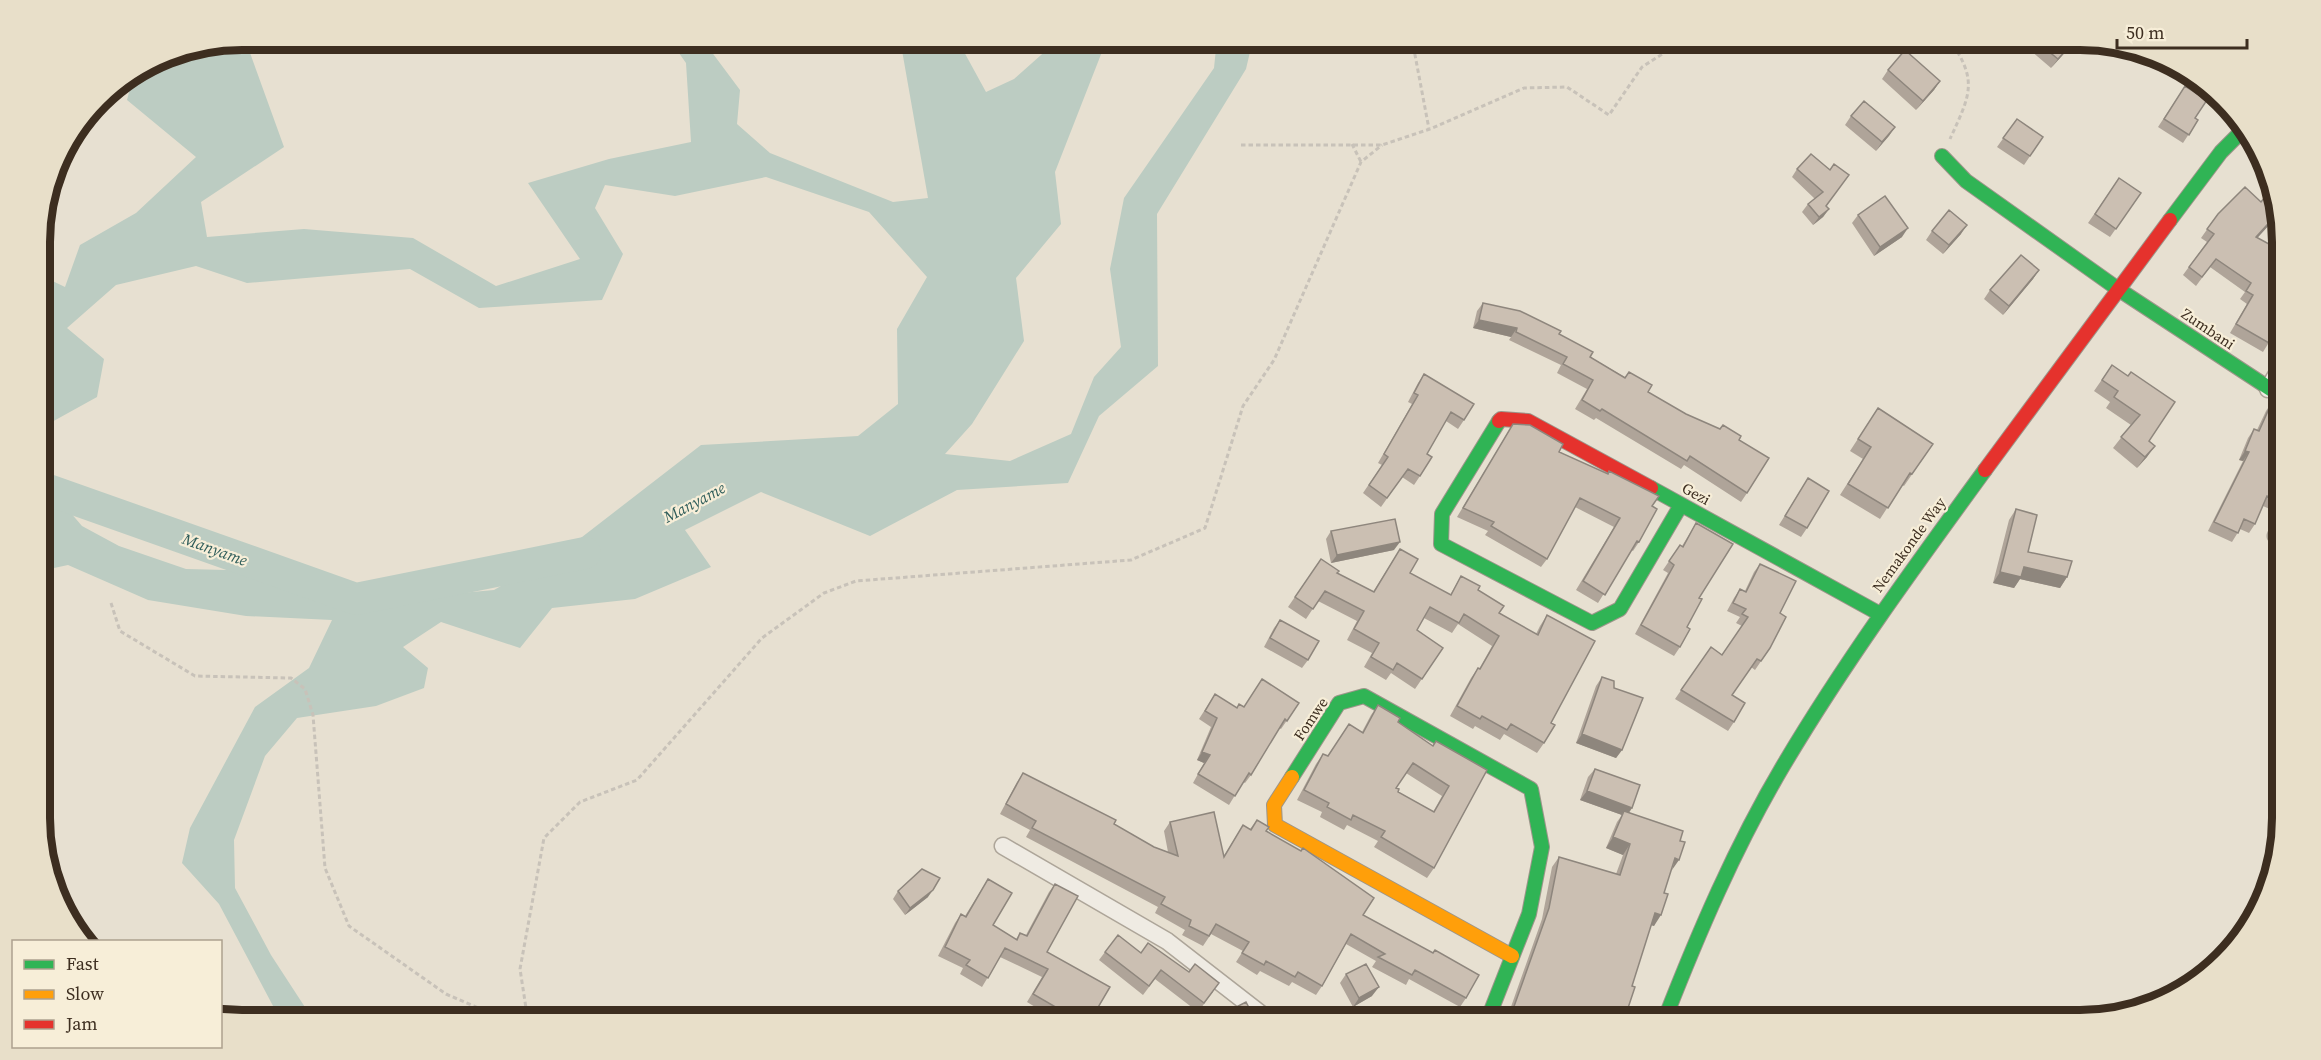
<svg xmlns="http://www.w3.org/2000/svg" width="2321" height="1060" font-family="'Source Serif 4',serif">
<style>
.water{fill:#bcccc2}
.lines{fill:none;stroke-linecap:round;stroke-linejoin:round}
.river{stroke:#bcccc2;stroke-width:32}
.street-casing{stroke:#ada599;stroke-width:19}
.fast-casing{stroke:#9c958a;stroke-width:16}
.slow-casing{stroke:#9c958a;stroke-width:16}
.jam-casing{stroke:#9c958a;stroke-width:16}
.path{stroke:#c8c2b9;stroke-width:3;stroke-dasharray:4.5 3;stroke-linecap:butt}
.street{stroke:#efebe3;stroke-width:16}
.fast{stroke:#30b455;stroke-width:14}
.slow{stroke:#ff9f0a;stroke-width:14}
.jam{stroke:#e5322d;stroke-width:14}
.wall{fill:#afa499;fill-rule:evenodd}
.shaded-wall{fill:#8e867d}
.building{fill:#cbbfb2;stroke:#8e867d;stroke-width:1.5;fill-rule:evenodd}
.labels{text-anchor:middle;stroke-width:4.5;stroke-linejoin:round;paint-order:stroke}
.street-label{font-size:15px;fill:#3d2e20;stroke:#f7eed8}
.water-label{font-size:16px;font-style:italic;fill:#2f5d5a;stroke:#f7eed8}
.rim{fill:none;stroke:#3d2e20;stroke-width:8}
</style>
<rect width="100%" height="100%" fill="#e7e0d1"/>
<!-- water -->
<path class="water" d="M245,39L284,147L201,202L207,237L304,229L413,238L496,286L580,259L528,183L609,159L691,142L686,63L669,39H702L740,90L737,124L770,153L893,202L928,198L900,39H957L986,92L1014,79L1059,39H1107L1055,172L1061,224L1016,278L1024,341L972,424L945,454L1010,461L1071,434L1094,377L1121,347L1110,269L1124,198L1214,68L1217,39H1253L1246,69L1157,214L1158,366L1099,416L1068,483L957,490L870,536L761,492L685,530L711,567L635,599L552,608L520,648L441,622L403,647L428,668L424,688L376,706L297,718L265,756L234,840L235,888L271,955L314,1021H281L219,904L182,863L190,828L255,707L309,668L332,620L246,616L148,600L68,565L40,571V477L82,526L119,546L186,569L302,572L351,603L494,590L573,544L701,445L858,436L898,404L897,329L927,277L869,212L766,177L675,196L605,185L595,208L623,254L602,300L479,308L410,269L247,283L196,266L116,285L67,328L104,359L97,397L50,423L40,434V275L65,287L80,245L136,213L196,157L127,100L134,73L164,54Z"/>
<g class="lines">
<!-- river -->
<path class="river" d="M40,487L356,599L585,553"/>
<defs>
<path id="street" d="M2268,389L2281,367
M2276,536L2281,526
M1003,846L1167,941L1270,1021"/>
<path id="fast" d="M1942,156L1966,181L2118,289L2281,396
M2170,220L2221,152L2244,129
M1499,421L1442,514L1441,544L1592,623L1620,609L1681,505
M1651,488L1880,614
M1292,777L1339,703L1364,696L1531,789L1542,847L1529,914L1487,1021
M1664,1021C1698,934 1735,847 1783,766C1844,663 1915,566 1985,470"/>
<path id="slow" d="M1292,777L1274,805L1275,825L1512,956"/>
<path id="jam" d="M1499,421L1501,419L1528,421L1651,488
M1985,470L2170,220"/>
</defs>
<!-- street casing -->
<use href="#street" class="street-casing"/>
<!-- fast casing -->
<use href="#fast" class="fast-casing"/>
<!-- slow casing -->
<use href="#slow" class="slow-casing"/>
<!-- jam casing -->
<use href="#jam" class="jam-casing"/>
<!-- path -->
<path class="path" d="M1412,39L1429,129
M1949,39C1979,81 1970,95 1950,139
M1352,144L1361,162
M1241,145H1382L1430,129L1524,88L1567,87L1609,115L1642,67L1686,39
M111,603L120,631L195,676L291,678L305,689L313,715L325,868L349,926L446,994L508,1021
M528,1021L520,969L544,838L580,802L637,780L762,638L824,593L856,581L1131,560L1205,528L1243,406L1274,360L1361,162L1382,145"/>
<!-- street -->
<use href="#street" class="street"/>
<!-- fast -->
<use href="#fast" class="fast"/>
<!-- slow -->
<use href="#slow" class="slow"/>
<!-- jam -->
<use href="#jam" class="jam"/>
</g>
<!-- wall -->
<path class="wall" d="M2038,39H2077L2051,68L2030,50Z
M1888,70L1940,81L1934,90L1916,110L1882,79Z
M2185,86L2195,118L2198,120L2183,143L2158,127Z
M1851,116L1895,127L1876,151L1845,125Z
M2017,119L2043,137L2024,165L1997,147Z
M1811,154L1826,206L1829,209L1823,217L1813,225L1802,212L1808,204L1815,199L1792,177L1797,169Z
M2119,178L2141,193L2110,237L2088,223Z
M2273,213L2270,224L2257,238L2280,250L2281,327L2279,326L2263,352L2230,333L2247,304L2240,299L2245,292L2210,267L2196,286L2183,275L2207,242L2201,238L2218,214Z
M1858,215L1902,237L1874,256L1852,223Z
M1932,231L1961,234L1943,254L1926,240Z
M2039,270L2033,279L2003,315L1984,299L1990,290Z
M1483,303L1559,334L1590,357L1625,377L1629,372L1648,392L1686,414L1739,440L1747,493L1741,502L1684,465L1681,469L1596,418L1594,420L1575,409L1587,389L1557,373L1561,365L1509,340L1511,337L1473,328L1477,311Z
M2112,365L2128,376L2149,441L2147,457L2137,468L2113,448L2131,425L2106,408L2110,402L2094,391Z
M1424,374L1464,420L1458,429L1446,421L1427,454L1420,476L1414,485L1402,477L1381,507L1363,493L1382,465L1378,463L1412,404L1408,402L1418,383Z
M2272,402L2280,440L2278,501L2272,510L2263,506L2255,524L2249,533L2240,529L2232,542L2208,531L2243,461L2239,460L2248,438L2254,429L2257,430L2266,411Z
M1878,408L1933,444L1904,486L1902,485L1880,519L1840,495L1863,459L1850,451Z
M1513,424L1652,506L1639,542L1633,551L1631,550L1598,603L1576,590L1614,527L1575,507L1547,559L1541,567L1485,535L1488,531L1457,517Z
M1808,478L1807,528L1801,537L1779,525Z
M2016,509L2028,552L2067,577L2060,588L2020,579L2014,588L1993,583L2009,520Z
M1696,523L1699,598L1687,627L1680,647L1674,656L1635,634L1668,573L1663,570L1680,545L1682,546Z
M1331,531L1394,550L1331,563L1326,539Z
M1400,549L1410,573L1450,595L1461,576L1478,590L1499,613L1536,634L1540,626L1547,615L1551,723L1544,743L1537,753L1504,734L1500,740L1475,726L1473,729L1450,716L1471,678L1478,668L1479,669L1492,646L1458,624L1452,633L1424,618L1417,630L1443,648L1415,689L1391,673L1386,680L1364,667L1372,653L1347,640L1357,621L1318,601L1306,619L1288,607L1321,559L1337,573L1373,592Z
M1760,564L1780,613L1770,648L1755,670L1751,667L1732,695L1734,722L1728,731L1675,699L1711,647L1722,655L1742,626L1736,623L1740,617L1727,611L1734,598L1740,589L1745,591L1754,572Z
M2281,579V605L2272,601Z
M1280,620L1308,660L1302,668L1264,647L1274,628Z
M1602,677L1614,688L1622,750L1616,758L1576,743L1596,686Z
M1215,694L1236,708L1299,703L1281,729L1279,728L1251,775L1245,783L1243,782L1229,805L1193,783L1204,763L1197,760L1211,727L1199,719Z
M1378,705L1398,722L1433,746L1487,770L1434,868L1427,878L1374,847L1378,841L1347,825L1344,830L1320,817L1322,812L1297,800L1316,764L1323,754L1328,756L1349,724L1362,732L1371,715ZM1406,773L1442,796L1433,812L1398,792L1396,788Z
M1595,769L1632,808L1629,813L1671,870L1654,926L1651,925L1632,986L1625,1017L1628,1021H1506L1542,919L1552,867L1559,857L1616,874L1623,855L1606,848L1617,822L1622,815L1580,800L1588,777Z
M1023,773L1154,847L1168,852L1164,831L1170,822L1224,856L1243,825L1250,829L1257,820L1266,831L1363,915L1466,998L1460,1007L1409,979L1406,985L1372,967L1376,961L1346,944L1322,986L1316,995L1292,982L1289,986L1260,971L1257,975L1236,962L1243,951L1211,934L1203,946L1182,935L1185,930L1155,913L1158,907L1026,837L1030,830L1000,814L1017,782Z
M988,879L993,925L1016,939L1020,933L1026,935L1049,892L1055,884L1047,952L1090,1021H1058L1027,1002L1042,977L1000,957L982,987L960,974L963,968L938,956L955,923L961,914L965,916Z
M898,891L928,897L905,915L893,899Z
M1105,952L1141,953L1213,992L1198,1012L1155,979L1143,995L1099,960Z
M1346,974L1372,996L1353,1007L1340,983Z"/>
<!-- shaded-wall -->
<path class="shaded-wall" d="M2076,39H2077L2051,68L2058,59Z
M1940,81L1934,90L1916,110L1923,101Z
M1895,127L1889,136L1876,151L1882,142Z
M1829,209L1823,217L1813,225L1819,217Z
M2276,215L2270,224L2250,246L2256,237Z
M1967,225L1961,234L1943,254L1949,245Z
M1908,228L1902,237L1874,256L1880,247Z
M2039,270L2033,279L2003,315L2009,306Z
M1479,320L1517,328L1511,337L1473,328Z
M2155,446L2147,457L2137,468L2145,457Z
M2245,451L2249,452L2243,461L2239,460Z
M1400,542L1394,550L1331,563L1337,555Z
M2024,567L2067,577L2060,588L2020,579L2014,588L1993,583L2000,572Z
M2279,592L2281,593V605L2272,601Z
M1582,734L1622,750L1616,758L1576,743Z
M1202,752L1210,755L1204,763L1197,760Z
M1587,791L1632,808L1626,816L1624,811L1622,815L1580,800Z
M1613,837L1630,844L1623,855L1606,848Z
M1675,858L1679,860L1672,870Z
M933,890L928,897L905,915L910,908Z
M1655,913L1661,915L1654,926L1648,924Z
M1379,987L1372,996L1353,1007L1359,998Z
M1512,1012L1542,1021H1506Z"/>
<!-- building -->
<path class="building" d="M2038,39H2076L2058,59L2036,41Z
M1905,50L1940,81L1923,101L1888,70Z
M2185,86L2207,100L2195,118L2198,120L2189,135L2164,119Z
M1864,101L1895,127L1882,142L1851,116Z
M2017,119L2043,137L2030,156L2003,138Z
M1811,154L1830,170L1834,164L1849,175L1826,206L1829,209L1819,217L1808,204L1823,192L1797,169Z
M2119,178L2141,193L2116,229L2095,214Z
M2245,187L2261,202L2270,191L2277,207L2272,212L2276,215L2256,237L2280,250L2281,323L2269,343L2236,324L2253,295L2246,291L2251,283L2216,259L2202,277L2189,267L2214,234L2207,229L2218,214Z
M1885,196L1908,228L1880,247L1858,215Z
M1949,210L1967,225L1949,245L1932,231Z
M2021,255L2039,270L2009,306L1990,290Z
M1483,303L1520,311L1561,331L1559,334L1593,352L1590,357L1625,378L1629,372L1652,385L1648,392L1686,414L1720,429L1723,425L1741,436L1739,440L1769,458L1747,493L1690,456L1687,461L1602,409L1600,411L1582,400L1593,380L1563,364L1567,357L1516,332L1517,328L1479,320Z
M2112,365L2128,376L2131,372L2175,402L2149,441L2155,446L2145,457L2121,437L2140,415L2114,397L2118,391L2102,380Z
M1424,374L1474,404L1464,420L1451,412L1427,454L1432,457L1420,476L1408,469L1387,498L1369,485L1388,457L1384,454L1418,395L1414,393Z
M2272,402L2281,406V437L2280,440H2281V494L2278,501L2267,496L2255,524L2244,519L2238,533L2214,522L2249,452L2245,451L2254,429L2259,431Z
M1878,408L1933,444L1912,474L1910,473L1888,508L1848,484L1871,447L1858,439Z
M1513,424L1530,425L1563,444L1559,452L1608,474L1609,471L1659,496L1652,506L1657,509L1639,542L1637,541L1605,595L1583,581L1620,518L1580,498L1547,559L1491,526L1494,522L1463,508Z
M1808,478L1829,491L1807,528L1785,516Z
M2016,509L2037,515L2028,552L2072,561L2067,577L2024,567L2021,577L2000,572Z
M1395,519L1400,542L1337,555L1331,531Z
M1696,523L1733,544L1699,598L1702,599L1687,627L1690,629L1680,647L1641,625L1674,565L1669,561L1680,545L1683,547Z
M1400,549L1418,559L1410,573L1451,595L1461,576L1480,586L1478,590L1504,606L1499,613L1538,635L1547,615L1595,641L1551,723L1555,725L1544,743L1511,724L1507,730L1482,716L1480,719L1457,706L1478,668L1480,669L1499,636L1464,614L1459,623L1430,607L1417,630L1443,648L1422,679L1397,663L1393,670L1371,657L1379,643L1354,629L1364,611L1325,591L1313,609L1295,597L1321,559L1339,571L1337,573L1374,592Z
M1760,564L1796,581L1780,613L1786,617L1770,648L1761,661L1757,659L1732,695L1745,703L1734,722L1681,690L1711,647L1722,655L1748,617L1742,614L1746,609L1733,603L1740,589L1746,592Z
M1280,620L1319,641L1308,660L1270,638Z
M1602,677L1614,681V688L1643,698L1622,750L1582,734Z
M1262,679L1299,703L1287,721L1285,719L1251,775L1249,773L1235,796L1198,774L1210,755L1202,752L1217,718L1205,711L1215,694L1237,708L1239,704L1244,707Z
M1378,705L1400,718L1398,722L1433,746L1436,741L1487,770L1434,868L1381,837L1385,831L1353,815L1351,820L1327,807L1329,803L1304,790L1323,754L1328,756L1349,724L1363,733ZM1413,763L1449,786L1434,812L1398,792L1399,789L1396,788Z
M1595,769L1640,785L1632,808L1587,791Z
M1023,773L1116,820L1114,824L1154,847L1178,856L1170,822L1214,812L1224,857L1243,825L1251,830L1257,820L1269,827L1266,831L1301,851L1303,848L1374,898L1363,915L1433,953L1435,950L1479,975L1466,998L1415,970L1412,975L1378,957L1385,954L1351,934L1322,986L1298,972L1295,977L1266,961L1264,965L1242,953L1249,942L1216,924L1209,936L1189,926L1191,920L1161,904L1165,897L1032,828L1036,821L1006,804Z
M1624,811L1683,831L1680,841L1685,842L1679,860L1675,858L1664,893L1668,894L1661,915L1655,913L1632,986L1635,987L1625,1017L1628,1018V1021H1542L1512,1012L1549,908L1559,857L1620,875L1630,844L1613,837Z
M922,869L940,878L933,890L910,908L898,891Z
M988,879L1012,893L993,925L1017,940L1020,933L1027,936L1055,884L1078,896L1047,952L1110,987L1090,1021H1071L1064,1017L1066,1013L1033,994L1048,969L1005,948L988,978L966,965L970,960L945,947L961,914L966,917Z
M1118,935L1141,953L1148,943L1189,972L1195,964L1219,983L1204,1003L1161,970L1149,986L1105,952Z
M1366,964L1379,987L1359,998L1346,974Z
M1246,1002L1256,1021H1209Z"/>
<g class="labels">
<!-- street labels -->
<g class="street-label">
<text transform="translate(2208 329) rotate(34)" y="5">Zumbani</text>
<text transform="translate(1696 494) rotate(29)" y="5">Gezi</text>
<text transform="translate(1909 545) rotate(-54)" y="5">Nemakonde Way</text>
<text transform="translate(1311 719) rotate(-56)" y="5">Fomwe</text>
</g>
<!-- water labels -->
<g class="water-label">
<text transform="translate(694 502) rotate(-28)" y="6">Manyame</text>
<text transform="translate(215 549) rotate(20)" y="6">Manyame</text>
</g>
</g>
<!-- crop -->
<path d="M0 0H2321V1060H0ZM242 50H2080A192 192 0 0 1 2272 242V818A192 192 0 0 1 2080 1010H242A192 192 0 0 1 50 818V242A192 192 0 0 1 242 50Z" fill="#e8dfc9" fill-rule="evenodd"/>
<path class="rim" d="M242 50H2080A192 192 0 0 1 2272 242V818A192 192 0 0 1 2080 1010H242A192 192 0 0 1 50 818V242A192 192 0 0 1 242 50Z"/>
<!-- legend -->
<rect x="12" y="940" width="210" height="108" fill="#f7eed8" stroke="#ada18e" stroke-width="1.5"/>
<rect x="24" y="960" width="30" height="9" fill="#30b455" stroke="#ada18e" stroke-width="1.5"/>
<text x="66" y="970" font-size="18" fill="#3d2e20">Fast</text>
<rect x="24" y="990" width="30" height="9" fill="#ff9f0a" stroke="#ada18e" stroke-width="1.5"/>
<text x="66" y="1000" font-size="18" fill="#3d2e20">Slow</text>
<rect x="24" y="1020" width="30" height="9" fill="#e5322d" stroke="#ada18e" stroke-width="1.5"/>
<text x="66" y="1030" font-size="18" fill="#3d2e20">Jam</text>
<!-- scale -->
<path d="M2117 39v9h130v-9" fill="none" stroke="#3d2e20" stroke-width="3"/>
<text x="2126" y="39" font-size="18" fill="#3d2e20" stroke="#f7eed8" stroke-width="4.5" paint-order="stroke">50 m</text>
</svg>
